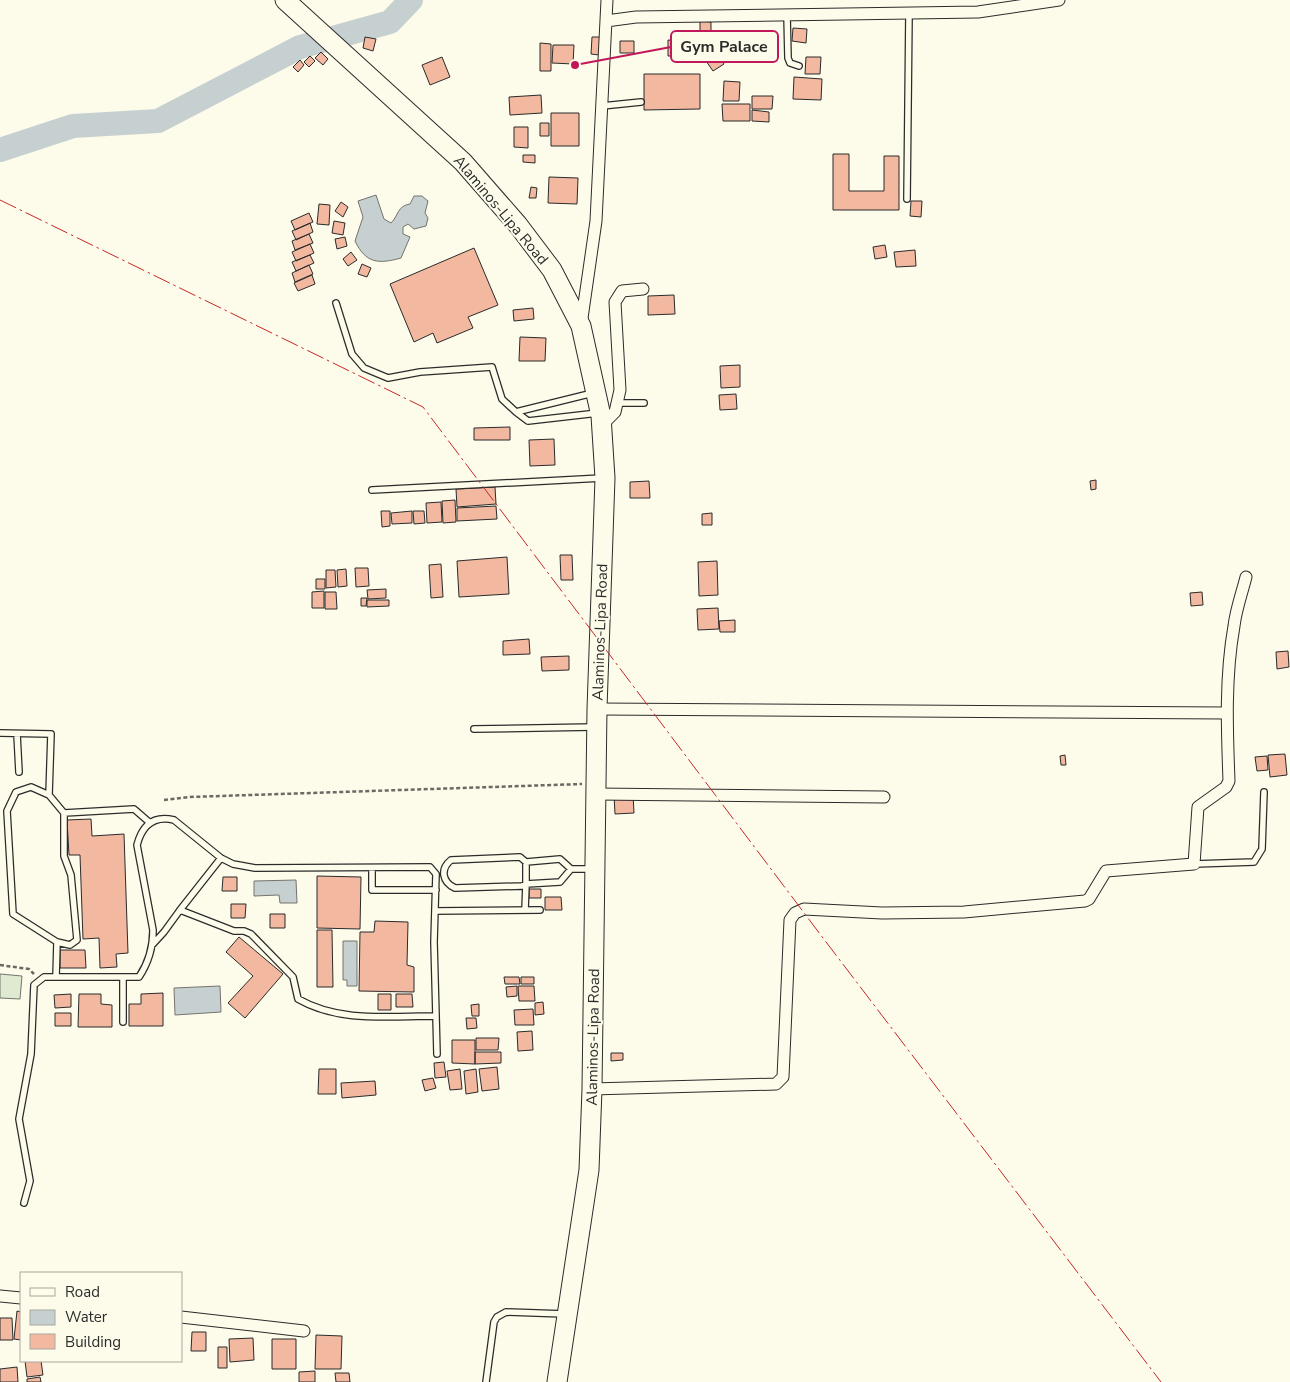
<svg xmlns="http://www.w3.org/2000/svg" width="1290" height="1382" font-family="'Nunito Sans',sans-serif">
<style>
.green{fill:#deebd1;stroke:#74746e}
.water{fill:#c7d0d0;stroke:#74746e}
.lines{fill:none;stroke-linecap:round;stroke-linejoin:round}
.river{stroke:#c7d0d0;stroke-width:24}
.building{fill:#f2b8a0;stroke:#2b2b2b}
.lane-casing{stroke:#2b2b2b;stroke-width:8}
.street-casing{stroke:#2b2b2b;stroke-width:13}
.primary-casing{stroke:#2b2b2b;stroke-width:21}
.path{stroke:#6a6964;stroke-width:2.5;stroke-dasharray:4 2.5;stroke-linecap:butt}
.lane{stroke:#fdfbea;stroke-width:5.5}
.street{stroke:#fdfbea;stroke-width:11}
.primary{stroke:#fdfbea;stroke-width:19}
.power{stroke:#c62828;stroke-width:1;stroke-dasharray:18 4 2.5 4;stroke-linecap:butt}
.labels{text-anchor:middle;stroke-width:4;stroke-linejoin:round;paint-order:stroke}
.street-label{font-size:15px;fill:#2b2b2b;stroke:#fdfbea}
.leader{fill:none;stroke:#c2185b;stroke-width:2}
.callout-dot{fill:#c2185b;stroke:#fdfbea;stroke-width:2}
.callout{fill:#fdfbea;stroke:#c2185b;stroke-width:2}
.callout-label{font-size:16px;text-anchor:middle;font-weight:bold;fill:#2b2b2b}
</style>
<rect width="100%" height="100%" fill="#fdfbea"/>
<!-- green -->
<path class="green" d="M0,974L22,976L20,999L0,998Z"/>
<!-- water -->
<path class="water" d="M376,195L384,219L391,223C399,215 397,206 410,204L414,196H422L428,201L425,213L428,218L426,226L414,229L408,224L403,227V234L410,237L401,258C379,264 366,264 355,241L363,217L358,201Z
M296,880L297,903H280L279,895L254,896V881Z
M343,941H357V986H347V980H343Z
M220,986L221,1012L175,1015L174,988Z"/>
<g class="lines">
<!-- river -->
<path class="river" d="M0,150L73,126L158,121L300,47L390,22L411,0"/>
</g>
<!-- building -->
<path class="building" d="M700,21L711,22V32L700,31Z
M793,28L807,29L806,43L792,41Z
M365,37L376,39L373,51L363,48Z
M592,37H600L599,55L591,54Z
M668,40L683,41V56H668Z
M620,41H634V53H620Z
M540,43L551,44V71H540Z
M553,45H574L573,64L552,63Z
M321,52L328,59L323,65L315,58Z
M718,54L724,64L713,71L706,61Z
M310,56L315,61L309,67L304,62Z
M442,57L450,77L430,85L422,65Z
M806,57H821L820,74H805Z
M300,60L304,65L298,72L293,67Z
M644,74H700V109L644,110Z
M794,77L822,79L821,100L793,99Z
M724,81L740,82L739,101H723Z
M541,95L542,113L510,115L509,97Z
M752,96H773L772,109H752Z
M722,104H750V121H723Z
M752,110L769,112V122L752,121Z
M551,113H579V146H551Z
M540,123H549V136H540Z
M514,127H528V148L514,147Z
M833,154H849V191H884V156H899V210H833Z
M523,155H535V163L523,162Z
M549,177L578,178L577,204L548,203Z
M531,187L537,188L536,198H529Z
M911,201H922L921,217L910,216Z
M341,202L348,207L343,217L335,211Z
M319,204L330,205L329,225L317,224Z
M309,213L313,222L295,230L291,221Z
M334,221L345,223L343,235L332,233Z
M310,223L313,232L296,240L292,231Z
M309,234L313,243L295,250L292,241Z
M345,237L347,246L337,249L335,239Z
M310,244L314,253L296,261L292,252Z
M885,245L887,257L875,259L873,247Z
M474,248L498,305L468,317L473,328L437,343L433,333L414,342L390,284Z
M915,250L916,266L896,267L894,252Z
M351,252L357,260L348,266L343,259Z
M310,255L314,263L296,271L292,262Z
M362,264L371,268L367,277L358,274Z
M309,265L313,274L295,282L292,273Z
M312,275L315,284L298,291L294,283Z
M674,295L675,314L648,315V296Z
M533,308L534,319L514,321L513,310Z
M520,337L546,338L545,361H519Z
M740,365V387L721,388L720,366Z
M736,394L737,409L720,410L719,395Z
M510,427V440H474V428Z
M554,439L555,465L530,466L529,440Z
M1096,480V489L1091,490L1090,481Z
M649,481L650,498H630V482Z
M495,487L496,504L457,507L456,489Z
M455,500L456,522L443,523L442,501Z
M441,502L442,522L427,523L426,503Z
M496,506L497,519L457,521V508Z
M381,511H390V526L382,527Z
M412,511V523L392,524L391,513Z
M413,511H424L425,523L414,524Z
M712,513V525H702V514Z
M560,555H572L573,580H561Z
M507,557L509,594L459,597L457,561Z
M717,561L718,595L699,596L698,562Z
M441,564L443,597L431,598L429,565Z
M355,568H368L369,586L356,587Z
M346,569L347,586L338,587L337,570Z
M326,570H335L336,587L326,588Z
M316,579H325V589H316Z
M386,589V598L368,599L367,590Z
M324,591V608H312V592Z
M325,592H336L337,609H325Z
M1202,592L1203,605L1191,606L1190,593Z
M361,598H367L366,606H361Z
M367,600H389V606L367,607Z
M718,608L719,629L698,630L697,609Z
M735,620V632H720L719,621Z
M529,639L530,654L503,655V641Z
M1288,651L1289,667L1277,669L1276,652Z
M569,656V670L542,671L541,657Z
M1285,754L1287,775L1270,777L1268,755Z
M1065,755L1066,765H1061L1060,756Z
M1267,756L1268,770L1257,771L1255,757Z
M633,794L634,813L615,814L614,795Z
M91,819L92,836L124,834L128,953L116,954L117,967L100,968L99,938L83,939L80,855H69L67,820Z
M317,876L361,877L360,929L317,928Z
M223,877H237V891H222Z
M529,889H541V898H529Z
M545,897H561L562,910H545Z
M231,904H246L245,918H231Z
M270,914H285V928H270Z
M375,921L408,922L407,965L414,967V992L359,991L360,932H374Z
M317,930H332L333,987H317Z
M239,937L283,974L245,1018L228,1003L253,976L226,952Z
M60,950H85L86,968H60Z
M504,977H519L520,984H505Z
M521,977H534V984H521Z
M517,986V996L507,997L506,987Z
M518,986H534L535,1001H519Z
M163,993V1026H129V1004H141V994Z
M71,994V1007L55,1008L54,995Z
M79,994H101V1004L112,1005V1027H78Z
M378,994H391V1010H378Z
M396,994H412L413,1007H396Z
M543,1002L544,1014L535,1015V1003Z
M479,1004V1016H472L471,1005Z
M533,1009L534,1025H515L514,1010Z
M55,1013H71V1026H55Z
M466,1018H476L477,1028L467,1029Z
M532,1031L533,1050L518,1051L517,1032Z
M476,1038H499L498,1050H476Z
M452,1040H475V1064L452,1063Z
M475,1052H501V1063L475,1064Z
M611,1053H623V1060L611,1061Z
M444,1062L446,1077L435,1078L434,1063Z
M497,1067L499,1089L482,1091L479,1069Z
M319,1069H336V1094H318Z
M460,1069L462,1089L450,1090L447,1071Z
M476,1069L478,1092L466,1094L464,1071Z
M433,1078L436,1088L425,1091L422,1080Z
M375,1081L376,1095L342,1098L341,1083Z
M17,1311L21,1312V1340L14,1339Z
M0,1318H12L13,1340H0Z
M192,1332H206V1351H191Z
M316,1335L342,1336L341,1369H315Z
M253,1338L254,1360L230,1362L229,1339Z
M272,1339H296V1369H272Z
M218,1347H227V1368H218Z
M25,1361H41L43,1375L27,1377Z
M17,1367L18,1382H0V1369Z
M315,1371V1382H299V1372Z
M335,1373H349L350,1382H336Z
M40,1377L41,1382H27V1379Z"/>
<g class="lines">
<defs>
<path id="lane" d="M787,15L788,58L790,63L799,66
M602,106L641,102
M907,199L909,13
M336,303L352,354L364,368L388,378L420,372L492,367L502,399L516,412L593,393
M618,403H644
M516,412L528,421L598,413
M372,490L602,478
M474,729L594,727
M0,733L51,734L49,795L64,813L134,809L149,822
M17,734L19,772
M49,795L31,787L16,792L7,811L13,914L57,942L70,945L77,940L71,875L64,856V813
M520,857L526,862V884L522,886L455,888C442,882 440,869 451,860Z
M526,862L560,859L571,869H592
M1194,864L1254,862L1262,849L1264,792
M372,868V890H436
M180,910L221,858
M525,910L526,884L560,882L571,869
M435,911L540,910
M56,977L57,942
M436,1016L437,1054
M123,1022V977
M24,1203L30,1181L19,1119L31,1054L34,985L44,977H139C149,962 153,948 153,930L137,845C142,826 153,815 174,820L221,858L233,864L255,868L430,867L436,874L434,942L436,1016C389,1016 340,1023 298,999L293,977L251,934L244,931H234L180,910L164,932L153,944
M486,1382L494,1322L497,1317L506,1312L565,1314"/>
<path id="street" d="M606,21L636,17L978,12L1059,0
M581,325L596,221L607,0
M602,425L615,412L620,390L615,302L622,291L643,289
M597,709L1226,713
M596,794L884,797
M592,1089L776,1084L783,1077L790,920L795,913L804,909L882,913L964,912L1085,901L1089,899L1106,871L1194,864L1198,807L1226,787L1229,781C1227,729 1225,677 1234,626C1236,609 1242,593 1246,577
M0,1296L21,1298
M181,1317L304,1331"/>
<path id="primary" d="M285,0L463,162L518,225L552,270L581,326L601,416L605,478L597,709L592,1089L589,1170L557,1382"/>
</defs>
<!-- lane casing -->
<use href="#lane" class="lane-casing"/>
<!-- street casing -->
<use href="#street" class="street-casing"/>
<!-- primary casing -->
<use href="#primary" class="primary-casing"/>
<!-- path -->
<path class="path" d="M164,800L190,797L582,784
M0,965L29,969L34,974"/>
<!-- lane -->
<use href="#lane" class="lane"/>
<!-- street -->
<use href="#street" class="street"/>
<!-- primary -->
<use href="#primary" class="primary"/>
<!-- power -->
<path class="power" d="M0,200L423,407L823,938L1161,1382"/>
</g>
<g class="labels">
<!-- street labels -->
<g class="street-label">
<text transform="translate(501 210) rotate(50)" y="5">Alaminos-Lipa Road</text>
<text transform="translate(600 632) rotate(-88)" y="5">Alaminos-Lipa Road</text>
<text transform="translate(593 1037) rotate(-89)" y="5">Alaminos-Lipa Road</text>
</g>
</g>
<!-- callouts -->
<path class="leader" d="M575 65L671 47"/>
<circle class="callout-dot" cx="575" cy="65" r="5"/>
<rect class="callout" x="671" y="31" width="107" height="31" rx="5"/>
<g class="callout-label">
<text x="724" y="52">Gym Palace</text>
</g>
<!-- legend -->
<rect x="20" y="1272" width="162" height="90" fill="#fdfbea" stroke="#a9a89e"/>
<rect x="30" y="1288" width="25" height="8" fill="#fdfbea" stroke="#a9a89e"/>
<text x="65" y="1297" font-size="15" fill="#2b2b2b">Road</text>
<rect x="30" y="1310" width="25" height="15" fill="#c7d0d0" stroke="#a9a89e"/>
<text x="65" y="1322" font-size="15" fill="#2b2b2b">Water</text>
<rect x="30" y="1334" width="25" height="15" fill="#f2b8a0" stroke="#a9a89e"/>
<text x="65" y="1347" font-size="15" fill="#2b2b2b">Building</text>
</svg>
